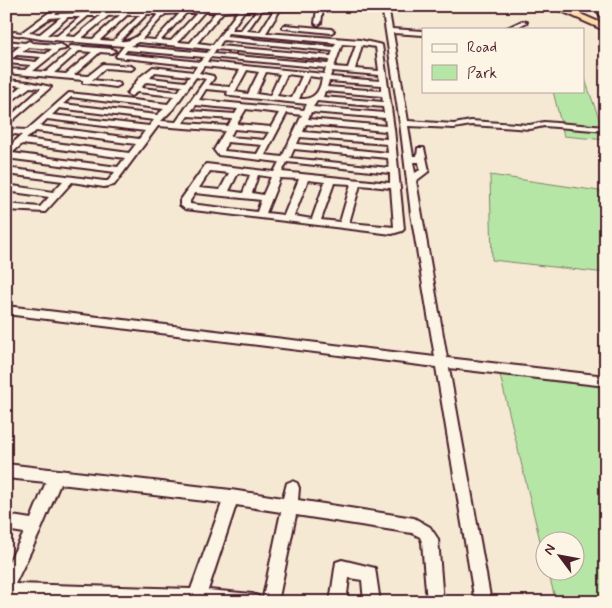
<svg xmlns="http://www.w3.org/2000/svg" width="612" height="608" font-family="Mynerve,sans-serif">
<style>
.green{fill:#b6e6a6;stroke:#808268}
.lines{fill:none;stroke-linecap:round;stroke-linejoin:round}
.minor-casing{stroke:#4a1f2b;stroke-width:4}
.highway-casing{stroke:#4a1f2b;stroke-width:4}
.minor{fill:#fcf5e5;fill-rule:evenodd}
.highway{fill:#fcdcac;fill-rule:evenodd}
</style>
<rect width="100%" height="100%" fill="#f6e9d4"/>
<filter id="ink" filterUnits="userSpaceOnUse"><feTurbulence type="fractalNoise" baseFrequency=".02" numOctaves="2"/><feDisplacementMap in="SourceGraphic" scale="10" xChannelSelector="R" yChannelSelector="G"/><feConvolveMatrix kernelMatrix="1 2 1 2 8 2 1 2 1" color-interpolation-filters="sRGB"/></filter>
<g filter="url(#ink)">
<!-- green -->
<path class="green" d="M583,74L606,138V140L564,136L553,91H583Z
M490,175L606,192V273L492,260Z
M499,371L606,383V602H556L548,571L574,570V540H544V557Z"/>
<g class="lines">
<defs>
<path id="minor" d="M58,6H65L55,14L239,8V6H342L323,8L321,23L318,25L315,23L317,9L280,10L266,33L360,40L382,45L394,129L404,229L402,231L392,234L185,209L180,205V201L206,164L274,172L279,162L218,155L214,150L225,131L158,126L114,185L104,187L72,182L45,212L6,210V204L40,207L49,197L6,191V185L53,192L63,181L6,174V168L104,181H108L115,172L6,158V149L22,135L6,133V129L27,130L69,93L168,104L174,96L137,92L131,96L127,94L140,77L153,67L193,72L197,66L117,57L116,56L124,46L41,39L11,34L14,32L21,33ZM262,10H274L260,32L247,31ZM238,11L213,45L197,43L223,12ZM244,11H256L241,30H231ZM204,12H216L190,43L178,42ZM180,13L155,40L142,39L165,14ZM186,13H197L171,41L161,40ZM147,14H158C147,26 137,43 120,41ZM120,15L93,39L82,38L108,16ZM127,15H140L113,41L100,40ZM88,16H100L75,37L64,36ZM61,17L40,34L28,33L50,18ZM68,17H80L57,36L47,35ZM228,33L336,43L334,47L226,37ZM223,40L333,51L331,56L219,46ZM138,42L210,49L207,53L130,46ZM342,44L356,45L348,68L334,67ZM362,45L376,47L379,71L355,69ZM216,49L330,60L328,64L213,54ZM127,50L204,57L200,62L124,54ZM210,57L326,68L324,74L207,62ZM204,66L240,70L230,87L209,85L214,78L213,76L199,73ZM247,70L259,72L248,94L235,92ZM332,71L379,75L380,81L330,77ZM155,72L190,76L185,82L150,78ZM266,72L280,74L270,96L256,94ZM287,74L302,76L292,98L277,96ZM309,76L322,78C320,91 315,100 299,99ZM196,77L206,79L176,122L161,121L173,109ZM329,81L381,85V91L327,87ZM146,82L182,86L178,92L141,88ZM206,89L228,91L227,94L231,96L307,104L304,110L199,100ZM325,91L382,96L383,102L323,97ZM71,97L164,109L157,115L63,104ZM317,101L383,107L384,113L313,107ZM196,105L238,109L235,114L191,111ZM59,108L154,120L149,126L52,115ZM246,109L279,113L271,127L237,124ZM311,112L385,118L386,126L308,119ZM287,113L302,115L282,157L265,155ZM188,116L232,119L228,126L183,123ZM47,119L145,131L139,139L40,126ZM306,124L386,131L387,139L303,132ZM234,129L269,132L264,140L230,137ZM36,131L136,144L129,153L26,139ZM300,137L387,144L388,153L297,144ZM227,142L262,145L257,154L224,151ZM22,144L125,158L118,167L12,153ZM294,149L388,158L389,168L290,158ZM287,162L390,173V183L282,172ZM210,171L229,173L220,190L199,188ZM238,173L250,175L243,193L229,191ZM258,175L271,177L263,195L252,193ZM280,178L299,179L284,215L266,213ZM308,180L325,182L312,219L294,216ZM334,183L351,184L340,222L321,220ZM360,185L391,188L394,227L349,223ZM195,193L261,200L257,212L190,204V201Z
M382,6H388L392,29L423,31V35L393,33L408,121L454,124L471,121L530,125L544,122L606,127V131L544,126L530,129L471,125L454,128L408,126L413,156H417L418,148H424L429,171L416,181L447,358L606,376V386L449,368L491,602H475L436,367L6,314V306L435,357L411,214L400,123ZM413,162H419L420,170L415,173Z
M594,6H600L604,15H600Z
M522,21L527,22L514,29H505Z
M285,25L331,29L334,31L331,33L283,28V26Z
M6,41L25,43L29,41L32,43L57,45L60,44L65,47V49L59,50L33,71L46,72L72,50L68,48L71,46L112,49L115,51L112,53L100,52L74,75L88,76L103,64L131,66L134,68L131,70L105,68L92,80L119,83L120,85L116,87L86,83H83V80L6,73V69L25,70L31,65L6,63V57L20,46L6,45ZM28,47L52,49L46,54L22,52ZM79,51L92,52L66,74L54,73ZM17,55L41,57L36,62L11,59Z
M6,80L29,82L51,87L6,126V120L41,88L30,87L6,105V99L22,86L6,84Z
M6,464L231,490L283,498L287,483L292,481L297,483L299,488L298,500L414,518L430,527L438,539L443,602H427L422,542L420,537L412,533L296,515L278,602H262L281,512L236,505L208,590L252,594L258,596L260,602L6,600V567L24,533L6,530V515L31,519L46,482L6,478ZM60,484L222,503L191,589L15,584L40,532Z
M342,560L375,568L380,602H364L362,580L349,578L346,602H330L336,562Z"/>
<path id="highway" d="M550,6H562L606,25V31Z"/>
</defs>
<!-- minor casing -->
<use href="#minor" class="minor-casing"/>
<!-- highway casing -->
<use href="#highway" class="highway-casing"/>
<!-- minor -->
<use href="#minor" class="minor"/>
<!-- highway -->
<use href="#highway" class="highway"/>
</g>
</g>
<!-- margin -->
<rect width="612" height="608" fill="none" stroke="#fcf5e5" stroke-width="25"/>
<rect x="12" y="12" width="587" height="583" fill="none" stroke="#4a1f2b" stroke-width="2" filter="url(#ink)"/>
<!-- legend -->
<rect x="422" y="28" width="162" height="65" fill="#fcf5e5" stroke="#b59f9b"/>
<rect x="432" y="44" width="25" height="8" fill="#fcf5e5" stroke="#b59f9b"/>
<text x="467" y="52" font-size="15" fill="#4a1f2b">Road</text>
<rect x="432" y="65" width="25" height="15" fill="#b6e6a6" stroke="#b59f9b"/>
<text x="467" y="78" font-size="15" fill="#4a1f2b">Park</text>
<!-- north arrow -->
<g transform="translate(560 556) rotate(302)"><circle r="24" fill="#fcf5e5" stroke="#b59f9b"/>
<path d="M0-4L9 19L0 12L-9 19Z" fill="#4a1f2b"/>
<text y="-8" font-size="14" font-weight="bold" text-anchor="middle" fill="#4a1f2b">N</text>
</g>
</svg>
